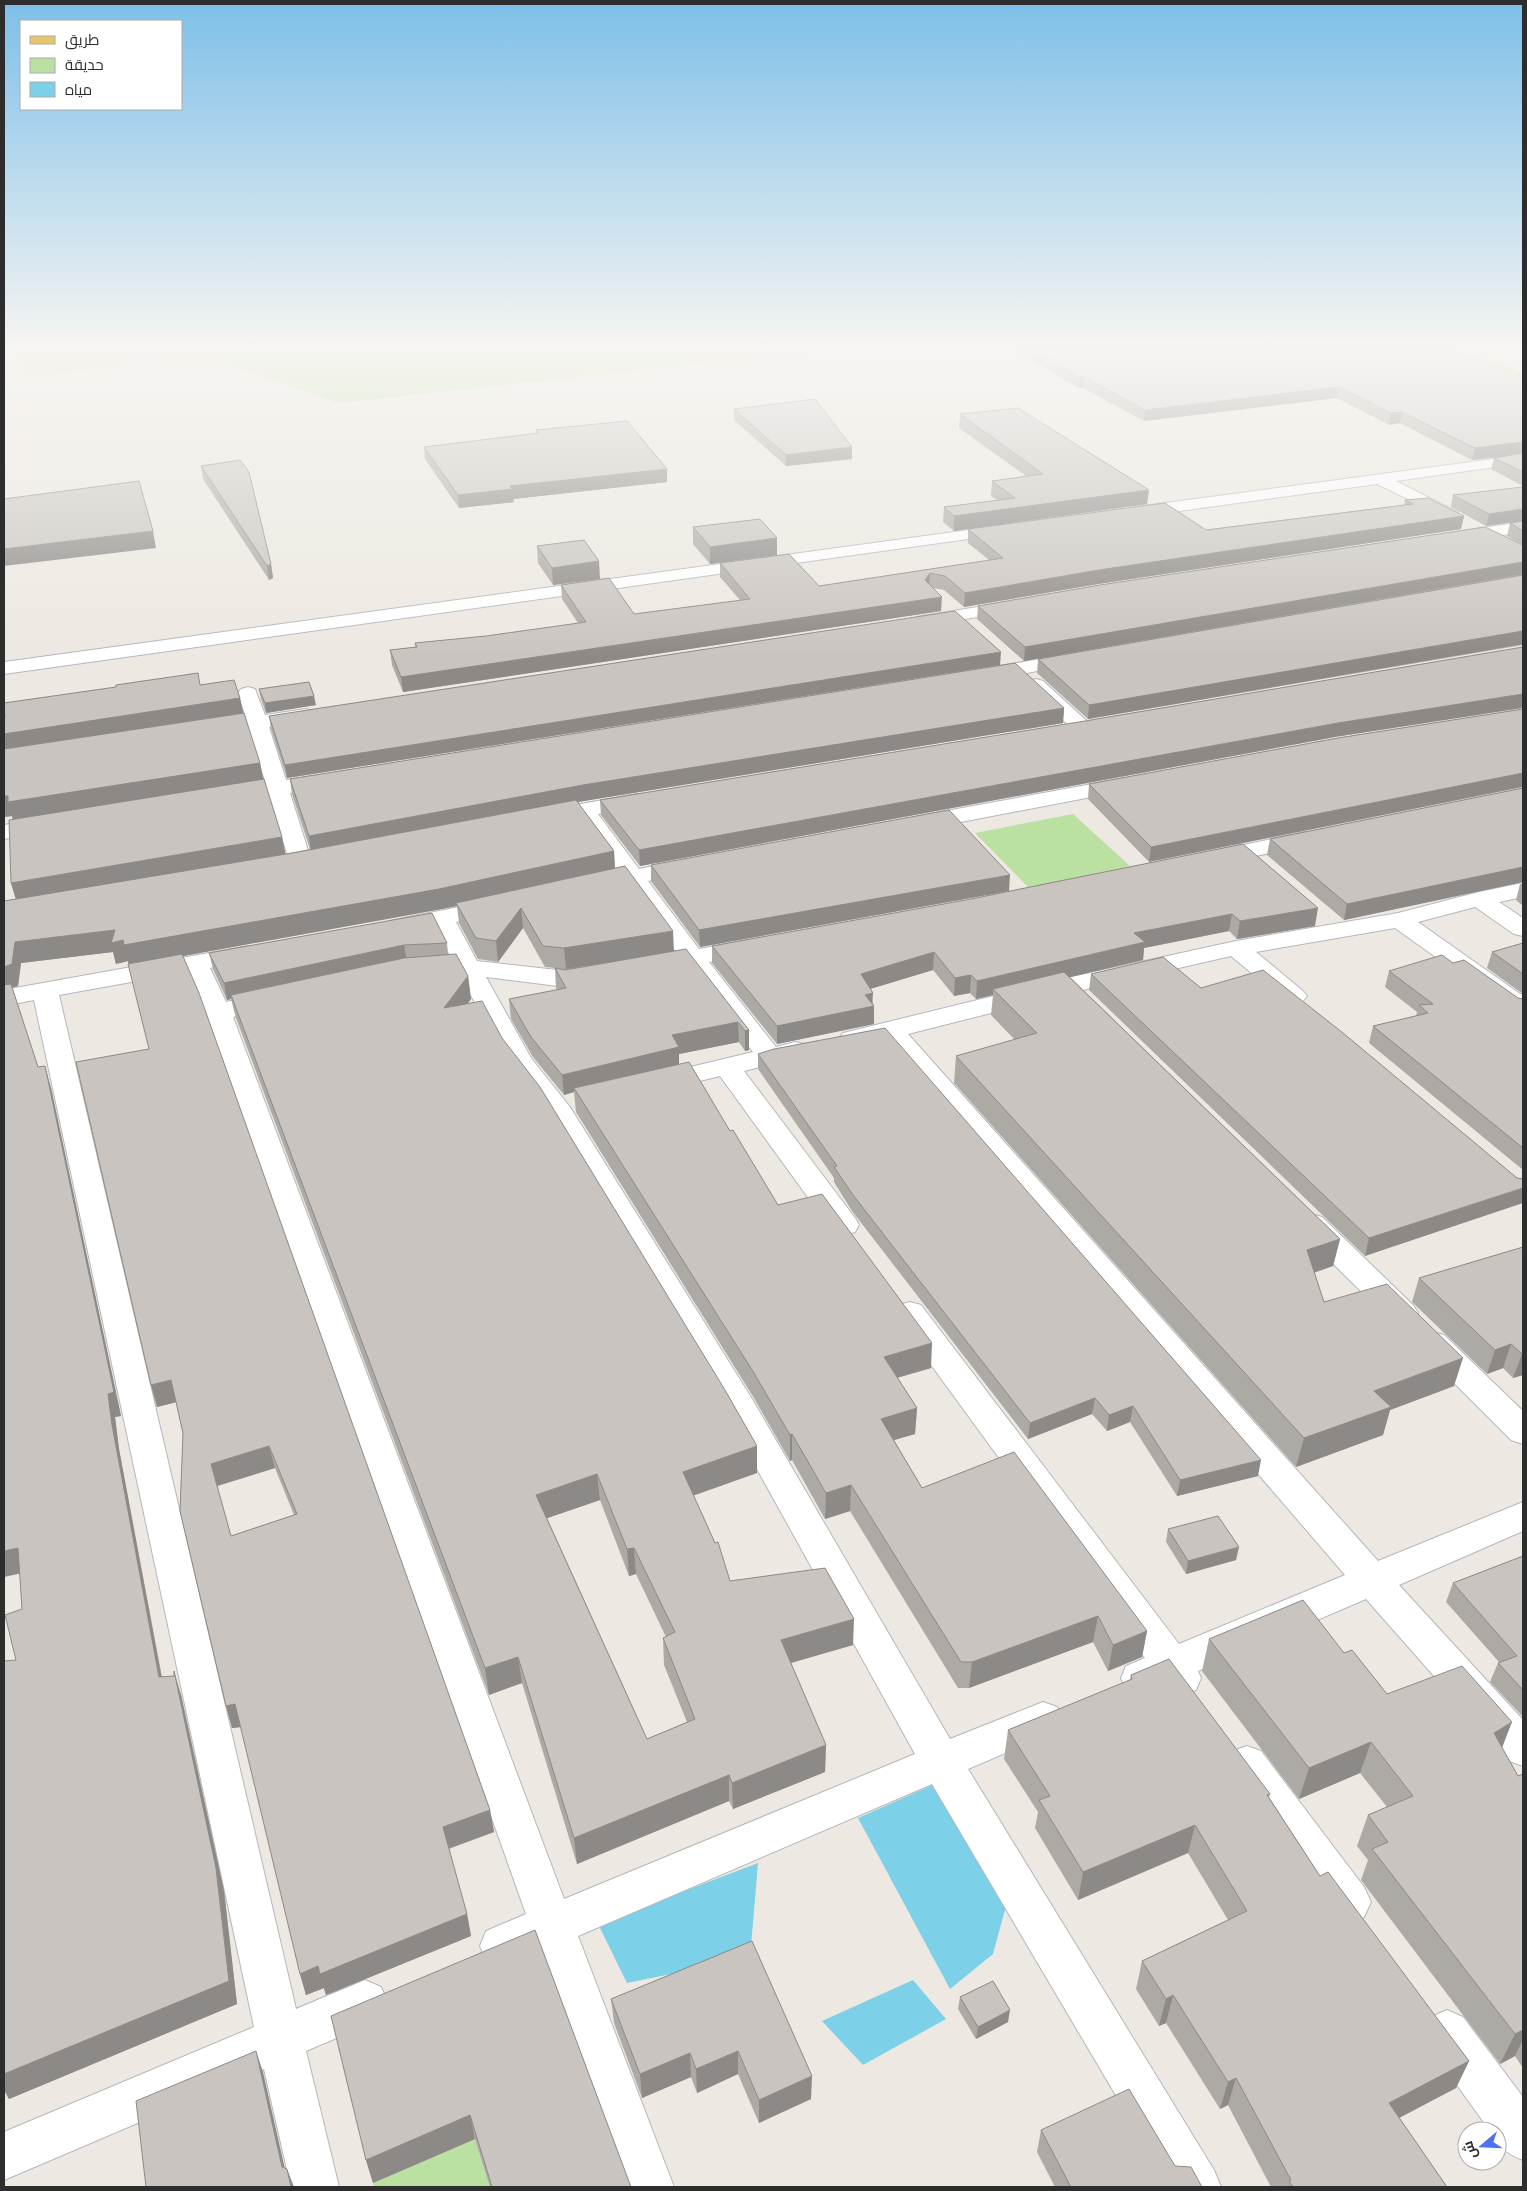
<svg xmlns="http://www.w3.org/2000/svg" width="1527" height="2191" font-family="Barlow,Cairo,sans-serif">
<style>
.green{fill:#bae0a2}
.cemetery{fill:#c9d6b9}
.water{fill:#7cd0e7}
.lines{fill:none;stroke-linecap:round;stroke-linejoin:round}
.street-casing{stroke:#b4b7bf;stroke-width:2}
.primary-casing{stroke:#c8c8c8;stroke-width:2}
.street{fill:#fff;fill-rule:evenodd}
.primary{fill:#e8c56b;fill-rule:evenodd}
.wall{fill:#ada9a5;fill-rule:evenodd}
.shaded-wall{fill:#8d8986}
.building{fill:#c9c4c0;stroke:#8d8986;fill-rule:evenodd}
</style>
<rect width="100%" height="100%" fill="#ede8e1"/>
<!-- green -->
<path class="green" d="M160,351H817L339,403L212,359L170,362Z
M1073,814L1130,866L1029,888L975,833Z
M475,2138L490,2187H374L373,2183Z"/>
<!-- cemetery -->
<path class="cemetery" d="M22,351H160L170,362L23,377Z"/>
<!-- water -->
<path class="water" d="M935,1784L1006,1906L993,1954L950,1989L858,1818Z
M758,1863L750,1958L627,1983L598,1924Z
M913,1980L946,2019L863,2065L822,2021Z"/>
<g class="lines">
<defs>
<path id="street" d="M1523,455V463L1396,481L1457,512L1459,515L1457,518L1451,520L1377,484L1135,517L1129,515L1127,512L1129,509L1135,507Z
M1523,522V532L1455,542L1449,541L1447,537L1449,533L1455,532Z
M1005,525L1011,527L1013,530L1011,533L4,674V662Z
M1015,601L1021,602L1024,606L1021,610L922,626L916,625L913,621L916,617L922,616Z
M1073,653L1080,655L1082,659L1080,663L983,681L976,679L973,675L976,671L983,669Z
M1036,679L1043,681L1090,724L1093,728L1090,732L1083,734L1076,732L1029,689L1026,685L1029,681Z
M248,687L255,689L265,715L306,709L313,711L316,715L313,719L269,727L286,780L328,774L336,775L339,780L336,785L290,793L312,863L309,868L301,870L293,868L290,863L269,796L230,802L222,801L219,796L222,791L266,784L249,730L210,736L203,734L200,730L203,726L246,718L238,693L241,689Z
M1125,778L1133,779L1136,784L1133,789L919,830L911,828L908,823L911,818L919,816Z
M637,794L645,796L648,801L645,806L598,814L639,869L687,859L695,861L698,866L695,871L648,881L699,949L748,940L757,942L760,947L757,952L709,962L776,1047L795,1042L804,1044L808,1050L804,1056L744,1071L855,1218L859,1225L855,1232L844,1235L833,1232L720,1076L659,1091L649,1089L645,1083L649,1077L753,1052L686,966L655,971L646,969L643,964L646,959L677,953L627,885L597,891L589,889L585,884L589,879L618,873L579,818L547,824L539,822L536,817L539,812L547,810Z
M47,818L55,820L58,825L55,830L4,839V825Z
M1305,832L1313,834L1316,839L1313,844L1213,865L1205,863L1202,858L1205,853Z
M1523,883V897L1499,902L1523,918V936L1514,934L1475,907L1418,922L1523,996V1016L1514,1013L1395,928L1256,952L1303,991L1307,996L1303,1001L1294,1004L1285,1001L1231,956L1070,993L908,1034L1378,1561L1523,1502V1531L1399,1585L1523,1720V1766L1509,1761L1366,1599L1198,1671L1201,1678L1196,1690C1184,1694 1173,1696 1165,1685L1140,1695L1126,1690L1121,1678L1126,1666L1145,1658L899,1321L894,1313L899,1305L910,1302L921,1305L1179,1644L1345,1575L885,1040L852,1047L843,1045L839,1039L843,1033L1067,978L1236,941L1398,913L1479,892Z
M494,900L502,902L506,907L502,912L456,922L477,961L566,971L593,967L602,970L606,975L602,980L566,987L486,977L531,1058L570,1107L752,1399L950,1739L1043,1702L1057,1707L1063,1719L1057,1731L968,1769L1214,2170L1221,2187H1170L932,1784L578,1936L674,2187H626L540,1952L502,1967L486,1961L480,1946L486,1931L526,1914L205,1012L187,972L59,995L296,2009L365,1980L381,1987L388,2003L381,2019L306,2051L339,2187H291L264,2069L4,2180V2132L254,2027L34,1000L4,1006V990L248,946L257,948L260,953L257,958L210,968L226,1002L270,993L279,996L283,1001L279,1006L233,1017L564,1899L915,1754L727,1415L544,1110L506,1061L460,975L446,973L443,968L446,963L453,961L434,926L399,933L390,931L387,926L390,921L399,919Z
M1311,1214L1322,1217L1413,1305L1418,1313L1413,1321L1402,1324L1391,1321L1300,1231L1296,1224L1300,1217Z
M1433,1332L1444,1335L1523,1411V1444L1511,1440L1422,1351L1417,1343L1422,1335Z
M1247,1746L1261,1751L1364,1887L1371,1902L1364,1917L1349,1923L1334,1917L1233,1777L1227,1764L1233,1751Z
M1447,2010L1463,2017L1523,2097V2160C1508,2154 1497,2148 1497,2131H1490L1431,2049L1424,2033L1431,2017Z"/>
<path id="primary" d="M1427,351H1446L1523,372V380L1428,354Z"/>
</defs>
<!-- street casing -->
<use href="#street" class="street-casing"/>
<!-- primary casing -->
<use href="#primary" class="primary-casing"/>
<!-- street -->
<use href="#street" class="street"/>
<!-- primary -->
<use href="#primary" class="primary"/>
</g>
<!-- wall -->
<path class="wall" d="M1015,351H1449L1523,377V486L1491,469L1494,458L1507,456L1472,460L1400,423L1389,425L1337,398L1144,421L1083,388H1079Z
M734,409L852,459L786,466L734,420Z
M960,414L1147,504L954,531L943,522L944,507L997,500L991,496L992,481L1026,476L959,428Z
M536,430L667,482L513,499L514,502L459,508L425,459L424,447L536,434Z
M201,466L271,564L273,578L269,580L203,479Z
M1523,487L1486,526L1451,507L1453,495Z
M1405,500L1464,516L1461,529L1098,584L964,607L944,590L933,588L941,611L403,692L392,665L390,650L415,647V643L486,636L578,623L562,599L561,585L634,614L740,600L720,577V563L819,586L989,560L968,543V529L1206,530L1404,505Z
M1523,521V545L1507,536L1510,523Z
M693,527L777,538V555L710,564L693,544Z
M1523,545V575L1024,661L977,619L978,606Z
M537,546L600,579L553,585L538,563Z
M1523,575V645L1088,719L1037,673L1038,659Z
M1000,665L287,778L271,729L269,716Z
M200,685L240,698L243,714L260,763L263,779L282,837L285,854L310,849L292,794L290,779L1064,708L1063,723L577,802L614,851L615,868L674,951L749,1030V1050L745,1051L739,1042L679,1054V1065L730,1131L778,1205L931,1368L897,1378L917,1408L915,1434L894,1440L922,1488L1147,1631L1142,1657L1108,1671L1093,1642L969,1688H958L850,1511L825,1519L792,1460L790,1461L754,1398L576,1112L574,1092L564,1095L533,1057L511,1019L509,999L557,990L556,988L555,968L566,969L545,967L523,928L498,962L478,959L459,923L457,906L182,956L490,1810L494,1832L449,1849L467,1914L471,1936L326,1995L324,1988L306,1995L300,1974L241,1727L232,1728L226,1706L183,1433L176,1402L157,1407L151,1385L149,1049L128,961L116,964L113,952L21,963L18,986L12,987L38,1067L51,1088L121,1416L115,1417L119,1449L162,1677L181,1695L224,1891L237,2004L9,2099L4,2090V1996L16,1660L22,1609L20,1573L4,901L16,899L11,883L13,819L12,816L4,817V718ZM275,1468L294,1515L231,1536L217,1486Z
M259,689L316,705L266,713L261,699Z
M1523,709L1149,862L1088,799L1089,784Z
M1335,737L640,866L601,815L600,800Z
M1523,788V882L1344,920L1267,855L1270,839Z
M1243,844L1315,926L1237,939L1229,931L1144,948L1143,960L1070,977L1340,1239L1333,1266L1314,1273L1324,1302L1454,1386L1390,1410L1383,1435L1296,1467L954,1083L956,1056L1015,1040L991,1015L993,995L976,999L970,993L954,996L933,970L870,989L873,1004L874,1006V1024L777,1044L712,963V946L971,899Z
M651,865L1009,891L700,947L651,881Z
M1520,884H1523V906L1516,900Z
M447,943L448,954L468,976L471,999L468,1003L502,1038L757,1473L693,1495L730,1581L853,1645L791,1663L826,1745L825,1772L733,1809L729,1801L577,1864L522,1683L489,1695L236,1018L231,999L227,1000L213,969L209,953ZM600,1500L629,1576L636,1574L666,1637L663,1638L664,1665L687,1722L647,1739L547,1518Z
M1523,943V994L1487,968L1492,952Z
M1453,963L1518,998L1523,999V1170L1369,1043L1373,1026L1416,1016L1417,1012L1385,987L1389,971Z
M1091,974L1201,988L1517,1178L1365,1256L1089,990Z
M758,1054L1258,1476L1177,1496L1130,1422L1107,1431L1092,1414L1028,1439L852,1211L834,1182V1178L758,1069Z
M1523,1247V1375L1513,1378L1503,1368L1487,1374L1412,1302L1419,1278Z
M1168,1529L1236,1560L1186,1574L1166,1542Z
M1523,1556V1717L1490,1682L1498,1663L1499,1662L1446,1602L1453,1583Z
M1209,1639L1344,1653L1387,1694L1502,1748L1518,1776L1523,1774V2068L1515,2056L1500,2064L1361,1880L1368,1860L1357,1846L1368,1815L1387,1807L1360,1773L1299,1799L1202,1671Z
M1131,1675L1270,1794L1269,1797L1320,1876L1469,2061L1456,2088L1399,2118L1447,2187H1271L1228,2105L1220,2109L1166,2023L1159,2026L1136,1989L1142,1961L1228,1920L1188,1853L1078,1900L1035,1828L1038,1812L1004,1759L1008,1730L1130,1680Z
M752,1941L811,2099L759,2123L738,2074L697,2093L691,2077L642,2098L614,2023L611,1999Z
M960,1997L1008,2022L976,2039L958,2009Z
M331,2016L631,2187H490L475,2139L373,2183L366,2160Z
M1041,2130L1175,2166L1202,2187H1055L1037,2152Z"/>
<!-- shaded-wall -->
<path class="shaded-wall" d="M1080,377H1084L1083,388H1079Z
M1339,387L1337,398L1144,421L1145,410Z
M1402,412L1400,423L1389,425L1391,413Z
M1523,442V454L1472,460L1475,448Z
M852,447V459L786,466V455Z
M667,469V482L513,499L514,502L459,508L458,495L510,486Z
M1149,490L1147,504L954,531V516Z
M1523,509V521L1486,526L1489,514Z
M1464,516L1461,529L1098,584L964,607L965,593L1099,570Z
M153,531L156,548L4,566V549Z
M777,538V555L710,564V547Z
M599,561L600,579L553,585L552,568Z
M1523,562V574L1024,661L1025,647Z
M271,564L273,578L269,580L267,566Z
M930,573L929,587L925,580Z
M942,597L941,611L403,692L401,677Z
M1523,631V644L1088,719L1089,705Z
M1001,652L1000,665L287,778L285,765Z
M1523,694V708L1335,737L640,866L639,850L1338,723Z
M314,696L316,705L266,713L265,703Z
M240,698L244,716L4,754V734Z
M1064,708L1063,723L584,801L311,852L309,836L583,785Z
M260,763L264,782L13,822L12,816L4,817V796Z
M1523,773V787L1149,862L1151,847Z
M282,837L286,857L17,903L11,883Z
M614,851L615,871L456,903L457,906L442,909L129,966L124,945Z
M1523,867V882L1344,920L1347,904Z
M1010,875L1009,891L700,947L699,930Z
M521,908L523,928L498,962L496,941Z
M1318,908L1315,926L1237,939L1240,921Z
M1232,914L1229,931L1144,948L1143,960L998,994L993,989V995L976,999L977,981L1134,933Z
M115,930L123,940L128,961L116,964L113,952L21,963L18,986L4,990V967L15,942Z
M673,931L674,952L566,969L564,948Z
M404,945L407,961L231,995V999L227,1000L224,983Z
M934,952L933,970L860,992L861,974Z
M971,975L970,993L954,996L955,978Z
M468,976L471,999L447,1032L444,1008Z
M873,993L872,1007L874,1006V1024L777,1044V1026L865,995Z
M738,1022L739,1042L679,1054V1067L574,1088V1092L564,1095L562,1075L672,1035Z
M749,1030V1050L745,1051V1031Z
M45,1066L51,1088L121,1416L115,1417L119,1449L166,1701L159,1677Z
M1523,1188V1203L1365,1256L1369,1238Z
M1340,1239L1333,1266L1300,1277L1307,1250Z
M932,1343L931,1368L882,1382L884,1357Z
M1511,1344L1503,1368L1487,1374L1495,1350Z
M1522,1354H1523V1375L1513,1378Z
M1463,1358L1454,1386L1390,1410L1383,1435L1296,1467L1304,1438L1374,1391Z
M171,1380L177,1402L157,1407L151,1385Z
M1095,1398L1092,1414L1028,1439L1030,1423Z
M1133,1406L1130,1422L1107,1431L1109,1415Z
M917,1408L915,1434L880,1444L881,1419Z
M792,1434V1460L790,1461V1435Z
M269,1446L275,1468L217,1486L211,1464Z
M757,1446V1473L684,1499L683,1472Z
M1261,1460L1258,1476L1177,1496L1180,1480Z
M597,1474L600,1500L539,1521L536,1495Z
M851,1485L850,1511L825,1519L826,1493Z
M1239,1547L1236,1560L1186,1574L1188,1561Z
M18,1548L27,1572L4,1577V1551Z
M634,1548L636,1574L629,1576L627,1549Z
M1098,1616L1093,1642L969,1688L972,1662Z
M854,1619L853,1645L780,1666L781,1640Z
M1147,1631L1142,1657L1108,1671L1113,1645Z
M518,1657L522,1683L489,1695L485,1668Z
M174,1671L181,1695L224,1891L237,2004L9,2099L4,2090V2074L229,1981Z
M235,1704L242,1727L232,1728L226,1706Z
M1512,1722L1500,1753L1494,1733Z
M1371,1742L1360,1773L1299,1799L1309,1768Z
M826,1745L825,1772L733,1809L732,1783Z
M729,1775V1801L577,1864L574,1838Z
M490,1810L494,1832L447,1849L443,1827Z
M1195,1825L1188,1853L1078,1900L1083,1872Z
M467,1914L471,1936L326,1995L324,1988L306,1995L300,1974L318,1966Z
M1173,1995L1166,2023L1159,2026L1166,1999Z
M1010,2010L1008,2022L976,2039L978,2027Z
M1523,2030V2039L1515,2056L1500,2064L1515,2034Z
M256,2051L263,2072L289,2187L282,2167Z
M738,2051V2074L697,2093L696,2069Z
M690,2053L691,2077L642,2098L640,2074Z
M1469,2061L1456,2088L1378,2129L1389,2103Z
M812,2076L811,2099L759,2123V2100Z
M1236,2078L1228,2105L1220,2109L1228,2082Z
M470,2115L475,2139L373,2183L366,2160Z
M287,2169L294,2187H291Z"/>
<!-- building -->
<path class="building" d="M1034,351H1449L1470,356L1523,377V442L1475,448L1402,412L1391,413L1339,387L1145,410L1084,377H1080Z
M815,399L852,447L786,455L734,409Z
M1018,408L1149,490L954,516L944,507L1015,498L992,481L1043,474L960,414Z
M627,421L667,469L510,486L512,489L458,495L424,447L539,433L536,430Z
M1523,453V472L1494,458Z
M240,460L249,472L271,564L267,566L201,466Z
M139,481L153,531L4,549V499Z
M1523,487V509L1489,514L1453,495Z
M1428,498L1464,516L1099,570L965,593L945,576L930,573L925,580L942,597L401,677L390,650L417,647L415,643L486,636L586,622L561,585L609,578L634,614L750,599L720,563L789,554L819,586L1003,558L968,529L1165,503L1206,530L1413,504L1405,500Z
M760,519L777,538L710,547L693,527Z
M1523,521V531L1510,523Z
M1485,527L1523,545V562L1025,647L978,606L1100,585Z
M584,540L599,561L552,568L537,546Z
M1523,575V631L1089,705L1038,659Z
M955,611L1001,652L285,765L269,716Z
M1523,647V694L1338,723L639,850L600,800L1085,721Z
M1015,663L1064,708L583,785L309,836L290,779Z
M198,673L200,685L234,680L240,698L4,734V718H5L4,703L116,687V685Z
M309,682L314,696L265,703L259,689Z
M1523,709V773L1151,847L1089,784L1338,738Z
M244,713L260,763L8,802V796H4V749Z
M264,779L282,837L11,883L9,820Z
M1523,788V867L1347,904L1270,839Z
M576,800L614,851L439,889L124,945L123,940L111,943L115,930L15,942L12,964L4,967V901L298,852Z
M949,810L1010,875L699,930L651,865Z
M1243,844L1318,908L1240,921L1232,914L1134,933L1145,942L977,981L971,975L955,978L934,952L861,974L873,993L865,995L874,1006L777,1026L712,946L971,899Z
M625,866L673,931L564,948L543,946L521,908L496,941L476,938L456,903Z
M432,913L447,943L404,945L224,983L209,953Z
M1523,943V974L1492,952Z
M686,949L749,1030L745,1031L738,1022L672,1035L679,1047L562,1075L531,1037L509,999L566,988L555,968L565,970Z
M182,954L199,993L490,1810L443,1827L467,1914L320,1974L318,1966L300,1974L235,1704L226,1706L180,1511L183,1433L171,1380L151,1385L76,1062L149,1049L128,964ZM269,1446L297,1514L231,1536L211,1464Z
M456,954L468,976L444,1008L482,1001L502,1038L540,1087L725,1390L757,1446L683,1472L715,1543L718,1542L730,1581L825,1568L854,1619L781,1640L826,1745L732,1783L729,1775L574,1838L518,1657L485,1668L231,995L404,958ZM597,1474L627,1549L634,1548L675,1632L663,1638L695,1719L647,1739L536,1495Z
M1442,955L1453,963L1464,960L1518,998L1523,999V1148L1373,1026L1428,1013L1419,1005L1433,1004L1389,971Z
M1163,957L1201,988L1263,970L1343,1033L1517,1178L1523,1179V1188L1369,1238L1091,974Z
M1064,972L1340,1239L1307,1250L1324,1302L1387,1284L1463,1358L1374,1391L1391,1407L1304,1438L956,1056L1037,1033L993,989Z
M11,984L38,1067L45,1066L114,1392L108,1394L112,1425L159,1677L174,1676V1671L216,1868L229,1981L4,2074V1661L16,1660L5,1615L22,1609L18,1548L4,1551V985Z
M885,1028L1261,1460L1180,1480L1133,1406L1109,1415L1095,1398L1030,1423L853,1195L834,1167L837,1166L758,1054L774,1049Z
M689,1062L730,1131L733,1130L778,1205L822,1194L932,1343L884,1357L917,1408L881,1419L922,1488L1014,1452L1147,1631L1113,1645L1098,1616L972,1662H961L851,1485L826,1493L792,1434L790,1435L754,1373L574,1088Z
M1523,1247V1354H1522L1511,1344L1495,1350L1419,1278Z
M1218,1516L1239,1547L1188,1561L1168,1529Z
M1523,1556V1690L1498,1663L1517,1656L1453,1583Z
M1303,1600L1344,1653L1352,1650L1387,1694L1462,1666L1512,1722L1494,1733L1518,1776L1523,1774V2030L1515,2034L1372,1849L1388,1842L1368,1815L1413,1796L1371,1742L1309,1768L1209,1639Z
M1169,1659L1270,1794L1267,1795L1320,1876L1328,1872L1469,2061L1389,2103L1447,2187H1293L1289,2181L1291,2180L1236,2078L1228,2082L1173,1995L1166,1999L1142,1961L1247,1911L1195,1825L1083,1872L1039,1800L1050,1796L1008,1730L1132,1679L1131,1675Z
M535,1930L631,2187H492L470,2115L366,2160L331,2016Z
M752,1941L812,2076L759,2100L738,2051L696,2069L690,2053L640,2074L611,1999Z
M993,1981L1010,2010L978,2027L960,1997Z
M256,2051L282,2167L287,2169L291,2187H146L136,2101Z
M1129,2089L1175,2166L1191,2167L1202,2187H1071L1041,2130Z"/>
<!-- sky -->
<linearGradient id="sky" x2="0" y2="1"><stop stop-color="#7dbfe8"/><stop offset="0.53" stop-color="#f7f5f2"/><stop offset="1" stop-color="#f7f5f2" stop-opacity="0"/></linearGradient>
<rect width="1527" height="657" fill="url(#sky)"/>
<!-- border -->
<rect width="1527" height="2191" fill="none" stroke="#2d2d2d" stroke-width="10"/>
<!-- legend -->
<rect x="20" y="20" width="162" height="90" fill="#ffffff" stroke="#ababab"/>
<rect x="30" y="36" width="25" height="8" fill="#e8c56b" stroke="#ababab"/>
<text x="65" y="45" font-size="15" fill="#2d2d2d">طريق</text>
<rect x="30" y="58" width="25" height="15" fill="#bae0a2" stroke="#ababab"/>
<text x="65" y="70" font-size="15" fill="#2d2d2d">حديقة</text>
<rect x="30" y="82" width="25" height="15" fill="#7cd0e7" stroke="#ababab"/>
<text x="65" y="95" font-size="15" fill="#2d2d2d">مياه</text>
<!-- north arrow -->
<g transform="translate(1482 2146) rotate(251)"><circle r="24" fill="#ffffff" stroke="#ababab"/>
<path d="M0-4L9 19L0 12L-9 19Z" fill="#4d73ee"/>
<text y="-8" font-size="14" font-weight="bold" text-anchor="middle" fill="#2d2d2d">ش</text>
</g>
</svg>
